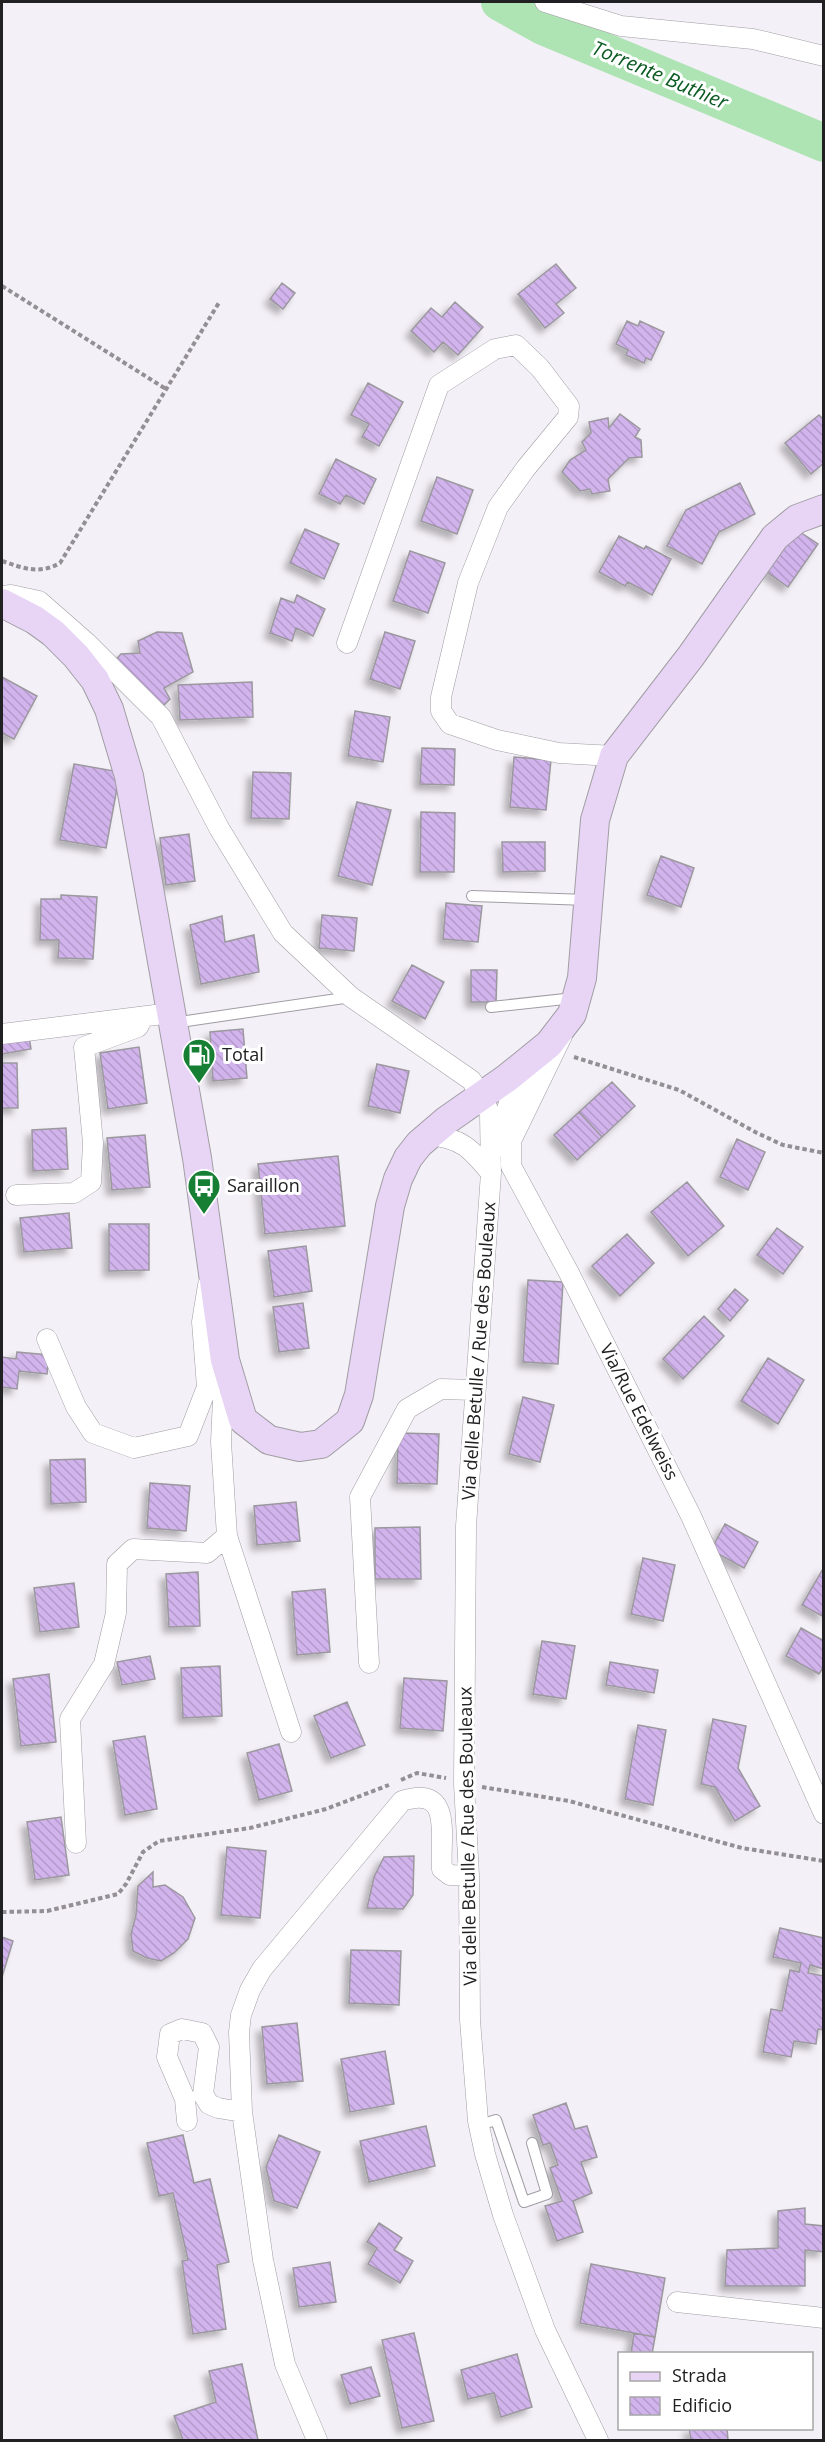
<svg xmlns="http://www.w3.org/2000/svg" width="825" height="2442" font-family="'Open Sans',sans-serif">
<style>
.lines{fill:none;stroke-linecap:round;stroke-linejoin:round}
.river{stroke:#aee3b4;stroke-width:38}
.building{fill:url(#building-back-hatch);stroke:#9b989e;stroke-width:1.5;filter:url(#shadow)}
.lane-casing{stroke:#a09da3;stroke-width:12}
.street-casing{stroke:#a09da3;stroke-width:21}
.secondary-casing{stroke:#a09da3;stroke-width:30}
.path{stroke:#939095;stroke-width:4;stroke-dasharray:4.5 3;stroke-linecap:butt}
.lane{stroke:#fff;stroke-width:10}
.street{stroke:#fff;stroke-width:20}
.secondary{stroke:#e8d5f6;stroke-width:28}
.labels{text-anchor:middle;stroke-width:6;stroke-linejoin:round;paint-order:stroke}
.poi-label{font-size:18px;fill:#212022;stroke:#fff;text-anchor:start}
.street-label{font-size:18px;fill:#212022;stroke:#fff}
.water-label{font-size:20px;font-style:italic;fill:#0b5a22;stroke:#fff}
</style>
<defs>
<pattern id="building-back-hatch" width="6" height="6" patternUnits="userSpaceOnUse" patternTransform="scale(1.5)"><rect width="6" height="6" fill="#d2b4ed"/><path d="M-1 5l2 2M0 0l6 6M5-1l2 2" fill="none" stroke="#b49acb"/></pattern>
<filter id="shadow"><feDropShadow dx="-5.5" dy="5.5" stdDeviation="3" flood-color="#0004"/></filter>
</defs>
<rect width="100%" height="100%" fill="#f4f0f7"/>
<g class="lines">
<!-- river -->
<path class="river" d="M500,2L543,26L824,143"/>
</g>
<!-- building -->
<path class="building" d="M556,264L576,288L556,304L564,313L545,328L518,294Z
M282,283L295,293L283,309L270,299Z
M455,302L483,327L458,355L443,342L434,352L411,331L431,308L442,317Z
M627,321L638,326L640,321L664,332L651,360L646,358L644,363L626,355L628,350L616,344Z
M368,383L403,402L379,446L362,437L369,424L351,415Z
M620,414L640,429L635,437L641,440L642,457L629,458L608,479L610,491L592,494L590,489L580,491L562,472L570,460L586,450L582,442L591,433L589,422L608,418L609,428Z
M819,415L824,420V463L811,474L785,443Z
M336,459L376,479L364,504L346,495L340,504L319,494Z
M437,477L473,490L457,534L421,521Z
M740,483L755,514L719,532L702,564L667,546L686,510Z
M305,529L339,544L324,579L290,563Z
M797,530L818,544L788,587L767,572Z
M619,536L644,549L646,546L671,559L652,595L628,582L625,586L599,572Z
M410,551L445,563L428,613L393,601Z
M297,595L325,609L313,636L296,628L292,641L270,633L281,598L294,603Z
M157,632L182,633L193,672L164,688L170,699L160,709L110,666L121,654L140,653L138,641Z
M385,632L415,641L400,689L370,679Z
M2,677L37,696L14,739L2,733Z
M252,682L253,717L180,720L178,685Z
M355,711L390,717L383,762L348,756Z
M422,748L455,749L454,785L420,784Z
M514,757L551,760L546,810L510,807Z
M74,764L120,772L106,848L60,840Z
M253,772L291,773L289,819L251,818Z
M357,802L391,810L372,885L338,876Z
M421,812L455,813L454,872H420Z
M189,834L195,881L166,885L160,838Z
M502,842H545V871L503,872Z
M661,856L694,868L681,907L647,895Z
M61,895L97,897L93,959L58,958L59,940H40L41,899H61Z
M446,903L482,906L478,942L443,939Z
M322,915L357,918L354,951L319,948Z
M222,916L225,942L254,935L259,972L201,984L190,925Z
M412,965L444,982L425,1019L392,1001Z
M471,970H497L496,1002H471Z
M243,1029L247,1078L213,1081L210,1032Z
M29,1036L31,1049L2,1054V1040Z
M139,1047L147,1103L108,1109L100,1053Z
M2,1063H17L18,1108H2Z
M377,1064L409,1071L400,1113L368,1106Z
M612,1082L635,1106L602,1137L579,1112Z
M579,1112L602,1137L577,1160L554,1135Z
M66,1128L68,1169L33,1171L32,1130Z
M145,1135L150,1187L112,1190L107,1138Z
M737,1139L765,1152L748,1190L720,1177Z
M338,1156L345,1226L265,1234L258,1164Z
M687,1182L724,1226L688,1256L651,1212Z
M69,1213L72,1248L24,1252L20,1218Z
M109,1224H149V1270L109,1271Z
M777,1228L803,1247L783,1274L757,1255Z
M627,1234L654,1263L620,1296L592,1266Z
M306,1246L312,1291L274,1297L268,1251Z
M528,1280L563,1282L558,1364L523,1362Z
M735,1289L748,1300L730,1321L718,1309Z
M303,1303L309,1348L279,1352L273,1307Z
M704,1316L724,1336L683,1379L663,1359Z
M17,1352L49,1355L47,1374L19,1371L17,1389L2,1387V1357L16,1359Z
M768,1358L804,1380L778,1424L741,1401Z
M523,1397L554,1405L540,1462L509,1454Z
M398,1433L439,1434L437,1484L397,1483Z
M85,1459L86,1502L51,1504L50,1460Z
M150,1483L190,1486L186,1531L147,1528Z
M296,1502L300,1541L257,1545L254,1506Z
M725,1524L758,1542L744,1568L711,1550Z
M420,1527L421,1579H375V1528Z
M643,1558L675,1565L663,1621L631,1614Z
M824,1567V1617L802,1605Z
M198,1572L200,1626L169,1627L166,1574Z
M74,1583L79,1627L40,1632L34,1588Z
M325,1589L330,1652L297,1655L292,1592Z
M801,1628L824,1641V1666L819,1674L786,1656Z
M542,1641L575,1646L566,1699L533,1694Z
M150,1656L155,1679L122,1685L117,1662Z
M610,1662L658,1670L654,1693L606,1685Z
M220,1666L222,1716L183,1718L181,1668Z
M49,1674L56,1742L21,1746L13,1679Z
M404,1678L447,1681L443,1731L400,1728Z
M347,1702L365,1745L331,1758L314,1716Z
M713,1719L746,1726L738,1768L760,1806L735,1821L715,1787L701,1784Z
M638,1725L666,1730L653,1805L625,1799Z
M145,1736L157,1809L125,1815L113,1741Z
M279,1744L292,1791L259,1800L247,1753Z
M61,1817L69,1875L35,1880L27,1822Z
M227,1847L266,1851L260,1918L221,1915Z
M414,1856L413,1895L403,1909L367,1908L374,1877L384,1857Z
M153,1872V1887L165,1885L183,1897L195,1918L188,1939L174,1953L161,1961L147,1958L133,1951L131,1934L136,1915L138,1886Z
M780,1928L824,1938V1969L810,1965L808,1973L824,1976V2030L818,2029L816,2044L794,2041L791,2057L763,2052L771,2009L782,2011L790,1970L799,1972L801,1963L773,1957Z
M2,1937L13,1941L2,1977Z
M351,1950L401,1951L399,2005L349,2003Z
M297,2023L303,2081L267,2084L262,2027Z
M385,2051L394,2104L350,2112L341,2059Z
M566,2103L575,2129L587,2126L597,2157L581,2162L592,2193L573,2201L583,2232L557,2241L545,2206L562,2201L550,2168L558,2165L550,2143L543,2145L533,2115Z
M426,2126L435,2166L369,2182L360,2141Z
M183,2135L194,2183L210,2179L229,2262L217,2265L226,2329L193,2334L182,2261L188,2260L173,2193L159,2196L147,2143Z
M279,2135L320,2152L297,2208L274,2201L266,2167Z
M805,2208V2224L824,2226V2252L805,2250V2286H725L727,2250L778,2248V2211Z
M379,2223L402,2238L394,2250L413,2261L400,2283L368,2264L377,2248L367,2242Z
M330,2262L336,2302L299,2307L293,2268Z
M591,2264L665,2278L655,2337L580,2323Z
M414,2333L434,2421L402,2428L382,2340Z
M634,2333L655,2337L652,2354H631Z
M517,2354L532,2407L501,2417L494,2393L468,2399L461,2370Z
M242,2364L258,2440H183L174,2416L216,2402L209,2371Z
M371,2367L380,2396L350,2404L341,2375Z
M689,2428H727L728,2440H691Z"/>
<g class="lines">
<defs>
<path id="lane" d="M472,896L588,900
M491,1007L574,998
M173,1023L351,997
M479,2125L496,2120L524,2202L547,2194L532,2143"/>
<path id="street" d="M545,2L621,26L753,39L824,56
M2,596L11,595L39,601L87,643L161,717L219,828L283,933L351,997L471,1080L482,1096L490,1114L491,1173L466,1526L464,1784L469,1876L470,2020L478,2121L485,2154L503,2215L545,2330L598,2440
M347,643L439,385L495,349L516,345L540,368L569,406L568,417L526,468L498,507L468,583L441,697V711L450,724L497,740L559,753L614,756
M2,1034L171,1013
M562,1036L511,1141V1166L569,1273L691,1516L824,1814
M429,1135C462,1138 471,1149 491,1173
M498,1147L510,1098L525,1068
M16,1195L74,1193L91,1182L93,1143L84,1047L138,1027L143,1017
M47,1339L76,1407L93,1433L134,1448L188,1436L207,1387L202,1322L208,1285
M224,1378L221,1442L227,1536L291,1732
M369,1663L360,1497L407,1409L441,1389L474,1390
M76,1843L70,1719L104,1664L116,1613L117,1564L133,1549L207,1553L227,1536
M187,2121L185,2099L167,2057L170,2034L182,2029L202,2033L209,2047L203,2094L209,2104L218,2108L242,2112
M677,2302L824,2318
M317,2440L285,2364L263,2260L242,2112L239,2032L241,2015L250,1990L262,1969L402,1801C455,1784 439,1839 442,1869L450,1875L469,1876"/>
<path id="secondary" d="M2,603L35,620L53,633L76,656L95,680L109,709L129,776L197,1158L225,1360L243,1420L269,1440L300,1447L321,1444L350,1421L359,1395L390,1206L398,1179L408,1158L419,1144L447,1120L507,1078L549,1044L572,1014L582,978L595,820L614,756L691,656L775,537L797,519L824,509"/>
</defs>
<!-- lane casing -->
<use href="#lane" class="lane-casing"/>
<!-- street casing -->
<use href="#street" class="street-casing"/>
<!-- secondary casing -->
<use href="#secondary" class="secondary-casing"/>
<!-- path -->
<path class="path" d="M2,286L166,389
M2,561C23,568 39,575 60,563L220,301
M574,1057L679,1090L757,1133L783,1145L824,1153
M401,1780L417,1773L446,1778
M482,1787L569,1801L742,1848L824,1861
M2,1912L47,1911L118,1894L126,1884L143,1852L159,1841L250,1828L326,1809L389,1785"/>
<!-- lane -->
<use href="#lane" class="lane"/>
<!-- street -->
<use href="#street" class="street"/>
<!-- secondary -->
<use href="#secondary" class="secondary"/>
</g>
<!-- icons -->
<defs>
<symbol id="fuel-pin" viewBox="-11 -11 22 30"><path d="M0 17L-7.5 6A9.5 9.5 0 1 1 7.5 6Z" fill="#167f34" stroke="#fff"/><path d="M-5.5-6h7V0h2V4h1.3V-2.5L3-4.5l.8-.8L6-3V5H2.5V1h-1V6h-7ZM-4.2-4.7v3.2H.2V-4.7Z" fill="#fff"/></symbol>
<symbol id="bus-pin" viewBox="-11 -11 22 30"><path d="M0 17L-7.5 6A9.5 9.5 0 1 1 7.5 6Z" fill="#167f34" stroke="#fff"/><path d="M-5-6H5V4H4V6H2V4H-2V6H-4V4H-5ZM-3.5-4V0h7V-4ZM-3.5 1.2v1.5H-2V1.2ZM2 1.2v1.5H3.5V1.2Z" fill="#fff"/></symbol>
</defs>
<g fill-rule="evenodd">
<use href="#fuel-pin" x="180" y="1036" width="38" height="52"/>
<use href="#bus-pin" x="185" y="1167" width="38" height="52"/>
</g>
<g class="labels">
<!-- poi labels -->
<g class="poi-label">
<text x="222" y="1061">Total</text>
<text x="227" y="1192">Saraillon</text>
</g>
<!-- street labels -->
<g class="street-label">
<text transform="translate(479 1351) rotate(-86)" y="6">Via delle Betulle / Rue des Bouleaux</text>
<text transform="translate(639 1412) rotate(63)" y="6">Via/Rue Edelweiss</text>
<text transform="translate(468 1836) rotate(-91)" y="6">Via delle Betulle / Rue des Bouleaux</text>
</g>
<!-- water labels -->
<g class="water-label">
<text transform="translate(660 75) rotate(23)" y="7">Torrente Buthier</text>
</g>
</g>
<!-- border -->
<rect width="825" height="2442" fill="none" stroke="#212022" stroke-width="6"/>
<!-- legend -->
<rect x="618" y="2352" width="195" height="78" fill="#ffffff" stroke="#a6a6a7" stroke-width="1.5"/>
<rect x="630" y="2372" width="30" height="9" fill="#e8d5f6" stroke="#a6a6a7" stroke-width="1.5"/>
<text x="672" y="2382" font-size="18" fill="#212022">Strada</text>
<rect x="630" y="2397" width="30" height="18" fill="url(#building-back-hatch)" stroke="#a6a6a7" stroke-width="1.5"/>
<text x="672" y="2412" font-size="18" fill="#212022">Edificio</text>
</svg>
